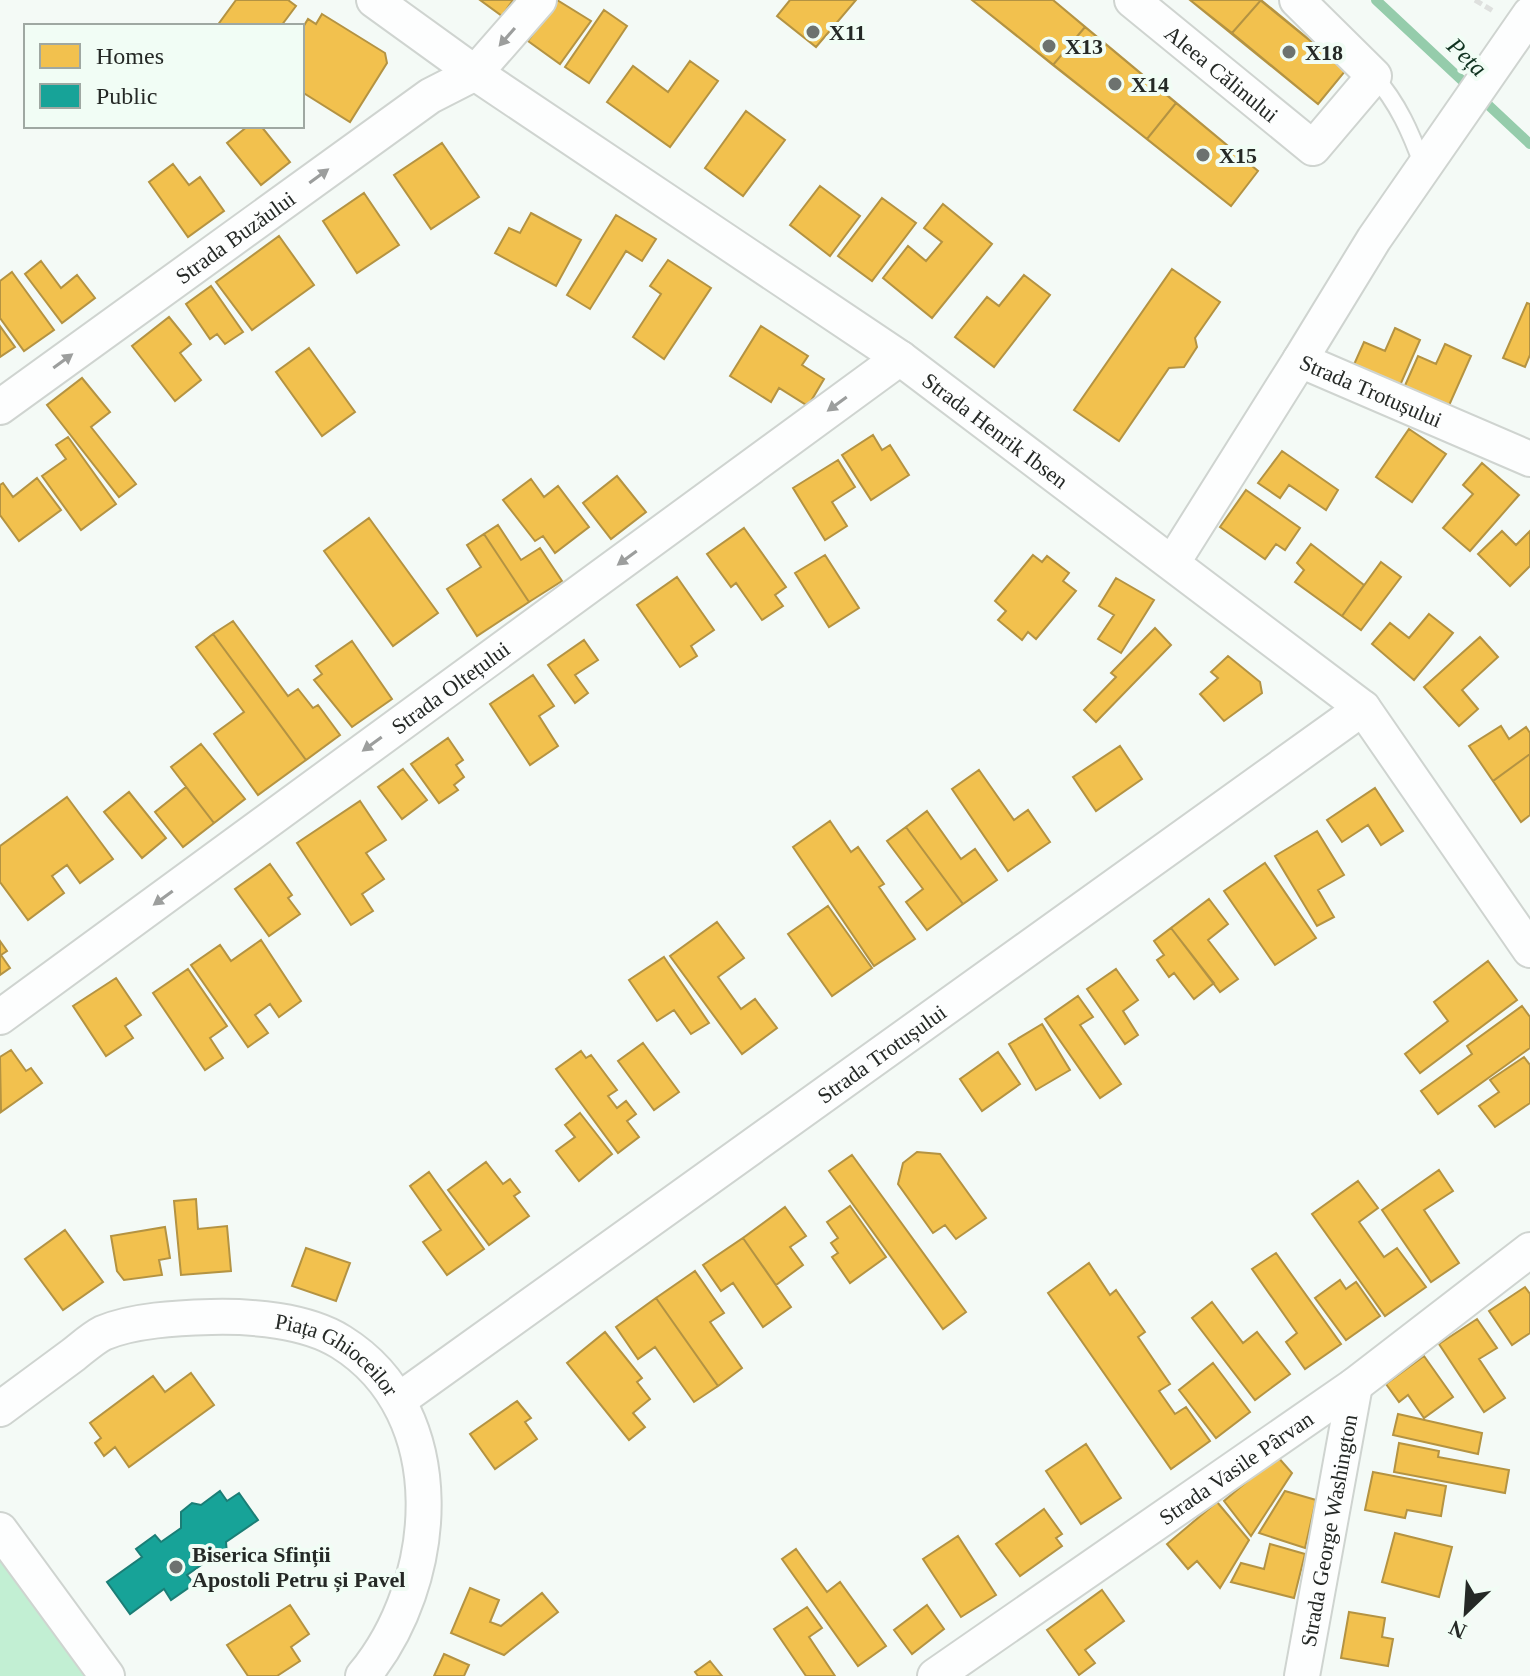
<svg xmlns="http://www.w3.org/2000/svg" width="1530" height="1676" font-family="'Times New Roman',serif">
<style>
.green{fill:#c2efd3}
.homes{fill:#f2c14e;stroke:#b49342;stroke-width:2}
.public{fill:#17a398;stroke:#1b7e76;stroke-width:2}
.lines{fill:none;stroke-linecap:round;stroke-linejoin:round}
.stream{stroke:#95ccab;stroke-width:10}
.lane-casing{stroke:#cfd4d0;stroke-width:20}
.street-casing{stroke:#cfd4d0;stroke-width:38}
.path{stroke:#dee0de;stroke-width:5;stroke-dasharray:8 4;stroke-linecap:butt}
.lane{stroke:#fdfefe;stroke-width:16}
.street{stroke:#fdfefe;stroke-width:34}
.oneway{fill:#9c9e9d}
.poi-dot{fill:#6d726f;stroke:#f1fdf5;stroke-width:3}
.labels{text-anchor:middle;stroke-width:8;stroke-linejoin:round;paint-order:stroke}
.poi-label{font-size:22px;font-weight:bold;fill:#252926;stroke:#f1fdf5;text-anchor:start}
.street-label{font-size:22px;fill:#252926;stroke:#f1fdf5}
.water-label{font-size:24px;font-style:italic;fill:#103320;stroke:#f1fdf5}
</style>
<rect width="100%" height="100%" fill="#f4faf6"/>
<!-- green -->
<path class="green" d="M0,1530L107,1676H0Z"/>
<!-- homes -->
<path class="homes" d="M236,0H288L296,6L281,26H217Z
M480,0H513L502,16Z
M557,0L591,21L560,64L528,41Z
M790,0H856L816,47L777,16Z
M790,0H856L816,47L777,16Z
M972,0H1053L1258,171L1231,206Z
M972,0H1053L1085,27L1053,65Z
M1190,0H1260L1346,70L1318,104Z
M1190,0H1261L1232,33Z
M1261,0L1346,70L1318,104L1232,33Z
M604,10L627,26L589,83L565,67Z
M322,14L385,53L387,63L350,122L302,92V29L308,19L316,24Z
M1085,27L1176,103L1147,139L1053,65Z
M690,61L718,81L670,147L607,102L633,66L668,92Z
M1176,103L1258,171L1231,206L1147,139Z
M746,111L785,140L743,196L705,168Z
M248,126H261L290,162L261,185L227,143Z
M442,143L479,197L431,229L394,175Z
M173,164L189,185L200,177L224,211L188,237L149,182Z
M820,186L860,216L830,256L790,225Z
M364,193L399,245L357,273L323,221Z
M882,198L916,223L872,281L838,256Z
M943,204L992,244L932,318L883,278L908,246L926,261L942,242L924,228Z
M531,213L581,240L556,286L495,253L509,228L520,233Z
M616,215L656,239L642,261L626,251L590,309L567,295Z
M279,236L314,285L252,330L216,282Z
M668,260L711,288L664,359L633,337L661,294L650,286Z
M41,261L61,288L77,275L95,298L62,323L25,274Z
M1172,269L1220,302L1195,338L1197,347L1184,367L1169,368L1119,441L1074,410Z
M12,272L54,330L24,351L0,318V281Z
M1024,275L1050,295L994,367L955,337L987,297L999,306Z
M211,286L243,332L225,344L217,334L210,339L186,304Z
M1527,303L1530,304V355L1525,367L1503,358Z
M169,317L191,344L180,353L201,380L175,401L132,346Z
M0,326L15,347L0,357Z
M761,326L808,356L802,365L824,379L808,406L779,388L771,402L730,376Z
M1395,328L1420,340L1398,390L1352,369L1364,342L1385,351Z
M1445,344L1471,356L1447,410L1403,390L1418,356L1436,364Z
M309,348L355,412L322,436L276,372Z
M82,378L110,412L91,427L136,484L119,497L47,405Z
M1409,429L1446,454L1412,502L1376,477Z
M873,435L882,450L890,445L909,475L871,500L842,455Z
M68,437L116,504L81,530L42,476L66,459L56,445Z
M1282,451L1338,490L1326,510L1289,485L1280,498L1258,483Z
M838,460L855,487L832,502L847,526L825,540L793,488Z
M1482,463L1519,495L1470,551L1443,528L1473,494L1463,485Z
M617,476L646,512L611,539L583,503Z
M37,478L61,510L19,541L0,515V485L3,483L13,497Z
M531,479L544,497L558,486L589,527L555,553L543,536L535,541L503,500Z
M1246,490L1300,528L1285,550L1276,544L1265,559L1220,527Z
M369,518L438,613L393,646L324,551Z
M498,525L521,560L540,548L562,581L529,602L484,534Z
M744,528L786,587L775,595L783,606L762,620L736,583L731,587L707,554Z
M1502,531L1516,545L1530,531V566L1510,586L1478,554Z
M484,534L529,602L477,636L447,589L481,567L467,545Z
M1311,544L1364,585L1342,616L1295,582L1304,570L1297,563Z
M825,555L859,608L829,627L795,573Z
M1033,555L1042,562L1047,556L1069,573L1063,581L1076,591L1036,639L1028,632L1022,640L998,620L1006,611L995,601Z
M1381,562L1401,577L1361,630L1342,616Z
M677,577L714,630L691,646L697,656L680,667L637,605Z
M1116,578L1154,600L1121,653L1098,639L1114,615L1099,606Z
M1429,614L1453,633L1414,680L1372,644L1390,623L1409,638Z
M233,621L288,696L298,689L313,708L318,705L340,735L306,760L213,634Z
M1155,628L1171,645L1096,722L1084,710L1116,677L1111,673Z
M213,634L306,760L258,795L214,734L244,712L196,647Z
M1480,637L1498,657L1462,690L1478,709L1459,726L1424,687Z
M584,640L598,660L575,675L588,693L575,703L548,665Z
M352,641L392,699L352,727L314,680L322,674L316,666Z
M1228,656L1260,682L1262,693L1224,721L1200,694L1218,678L1211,672Z
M533,675L554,706L539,716L558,746L530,765L490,704Z
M1501,726L1509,739L1526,727L1530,733V754L1493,781L1469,746Z
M448,738L463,760L456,765L464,777L454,785L458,790L439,803L411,764Z
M201,744L245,799L214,823L171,767Z
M1120,746L1142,779L1096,811L1073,777Z
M1530,754V815L1521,822L1493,781Z
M403,769L427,800L402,819L378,787Z
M979,770L1014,820L1028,810L1050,842L1008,871L952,789Z
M186,787L214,823L183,847L155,812Z
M1375,788L1403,831L1381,845L1368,825L1342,842L1327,820Z
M129,792L166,838L142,858L104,812Z
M67,797L113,859L80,883L67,865L52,876L64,893L28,920L0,882V846Z
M360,801L386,840L366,853L384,879L362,894L373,911L351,925L297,843Z
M927,811L961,859L975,849L997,880L963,904L906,827Z
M830,821L851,852L858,847L884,884L879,887L915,939L874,966L793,847Z
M906,827L963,904L927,930L906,902L923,889L887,841Z
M1317,831L1344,875L1318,890L1334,917L1317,926L1275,856Z
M1265,863L1316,938L1275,965L1224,891Z
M270,864L292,895L288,898L300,914L269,936L235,889Z
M1209,899L1228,924L1208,940L1238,979L1220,992L1171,928Z
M828,906L872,968L832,996L788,934Z
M717,922L744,958L718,977L741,1009L755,999L777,1028L742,1054L670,956Z
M1171,928L1214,983L1194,999L1174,973L1169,977L1157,960L1164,955L1154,941Z
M261,940L301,1001L279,1017L270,1004L255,1015L268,1033L248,1047L191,965L220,945L231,961Z
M0,941L7,951L1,955L10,968L0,975Z
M664,957L709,1023L691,1034L674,1010L657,1021L629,980Z
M1488,961L1517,1000L1420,1073L1405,1054L1448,1021L1434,1002Z
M188,969L227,1026L210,1038L223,1058L205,1070L153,993Z
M1116,969L1138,1000L1123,1011L1138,1035L1125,1044L1087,989Z
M116,978L141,1015L125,1026L133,1038L106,1056L73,1006Z
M1078,996L1093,1017L1080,1025L1121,1084L1100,1098L1045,1019Z
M1522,1006L1530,1017V1048L1438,1114L1421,1091L1472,1054L1467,1046Z
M1042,1024L1070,1070L1036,1090L1009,1044Z
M643,1043L679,1092L654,1110L618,1061Z
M11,1050L26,1071L31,1068L42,1083L1,1112L0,1057Z
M581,1051L586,1058L591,1055L617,1090L608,1096L617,1108L626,1101L636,1114L627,1121L639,1137L618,1153L556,1069Z
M998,1052L1020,1084L982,1111L960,1079Z
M1524,1057L1530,1065V1103L1495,1127L1479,1106L1499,1092L1490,1080Z
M580,1113L612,1154L579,1181L556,1151L575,1137L565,1125Z
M917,1152L940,1154L986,1218L956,1239L945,1225L933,1233L898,1184L903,1163Z
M852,1155L966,1312L943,1329L829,1171Z
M486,1162L503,1184L510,1179L520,1192L514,1196L529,1216L489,1245L448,1190Z
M1439,1170L1453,1191L1424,1210L1459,1263L1431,1282L1382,1210Z
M429,1172L484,1249L447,1275L423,1242L441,1230L410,1186Z
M1358,1181L1378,1208L1359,1222L1384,1257L1397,1248L1426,1287L1385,1316L1312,1214Z
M196,1199L198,1229L227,1226L231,1271L181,1275L174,1201Z
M850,1206L886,1257L850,1283L832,1257L838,1253L831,1243L838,1238L827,1222Z
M785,1207L806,1236L790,1247L803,1265L776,1285L743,1238Z
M165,1227L170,1258L159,1260L162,1275L124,1280L117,1271L111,1236Z
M65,1230L103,1282L63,1310L25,1259Z
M743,1238L791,1307L763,1327L733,1283L721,1291L703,1265Z
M306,1248L350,1263L336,1301L292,1286Z
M1276,1253L1341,1344L1305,1369L1286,1342L1297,1333L1252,1269Z
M1089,1263L1110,1295L1116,1290L1145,1332L1138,1337L1170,1384L1159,1391L1175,1414L1186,1407L1210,1441L1171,1469L1048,1293Z
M695,1271L724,1313L710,1322L742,1368L718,1386L656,1298Z
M1340,1280L1346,1289L1356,1282L1380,1316L1346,1340L1315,1298Z
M1525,1287L1530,1294V1333L1512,1345L1489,1311Z
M656,1298L718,1386L694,1402L655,1347L638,1359L616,1327Z
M1212,1302L1243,1343L1257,1332L1290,1374L1255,1400L1192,1318Z
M1477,1319L1497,1348L1479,1359L1505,1398L1484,1412L1439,1344Z
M605,1332L642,1378L637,1382L650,1399L633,1413L645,1427L629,1440L567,1363Z
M1424,1356L1453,1397L1424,1418L1408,1395L1399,1402L1386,1384Z
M1213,1363L1250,1412L1216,1438L1179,1390Z
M191,1373L214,1405L129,1467L115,1447L104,1456L95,1443L101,1438L90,1423L153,1376L165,1392Z
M517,1401L531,1418L525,1422L537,1439L495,1469L470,1434Z
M1398,1414L1482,1433L1478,1454L1393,1435Z
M1399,1443L1439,1451L1438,1457L1509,1470L1505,1493L1394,1472Z
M1086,1444L1121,1498L1081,1524L1046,1471Z
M1277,1456L1292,1473L1251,1536L1224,1501Z
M1373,1472L1446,1486L1441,1516L1407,1510L1405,1518L1365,1510Z
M1285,1491L1316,1500L1305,1548L1259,1533Z
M1217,1502L1249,1540L1220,1588L1197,1561L1188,1569L1167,1544Z
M1044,1509L1062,1534L1056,1538L1062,1546L1020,1576L996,1544Z
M1395,1533L1452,1547L1439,1597L1382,1582Z
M958,1536L996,1595L961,1617L923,1559Z
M1270,1544L1305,1554L1294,1598L1231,1582L1241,1563L1264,1569Z
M796,1549L827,1592L840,1582L886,1646L858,1666L782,1559Z
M470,1588L499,1600L490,1622L501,1626L542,1593L558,1612L504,1655L451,1633Z
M1102,1590L1124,1621L1085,1650L1095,1663L1079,1675L1047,1630Z
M290,1605L309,1634L291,1647L300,1661L277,1676H248L227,1645Z
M927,1605L944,1629L912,1654L894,1630Z
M807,1607L822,1628L809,1637L835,1676H806L774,1629Z
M1349,1612L1385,1618L1382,1637L1393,1639L1388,1666L1341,1658Z
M444,1654L469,1665L464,1676H434Z
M710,1661L722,1676H698L695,1672Z"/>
<!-- public -->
<path class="public" d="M220,1491L227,1501L239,1493L258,1520L226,1542L227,1554L217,1563L207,1561L187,1575L194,1584L171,1600L164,1589L130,1614L107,1582L142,1557L136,1549L155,1535L161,1542L181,1528V1512L192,1503L201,1505Z"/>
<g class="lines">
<!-- stream -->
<path class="stream" d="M1376,0L1530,144"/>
<defs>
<path id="lane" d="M1374,76C1398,103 1411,133 1423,166"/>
<g id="street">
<path id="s1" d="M374,0L475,73L900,358L1363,708L1530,950"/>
<path id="s2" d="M1132,0L1313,148L1374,76L1297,0"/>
<path d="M1300,360L1374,239L1530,14"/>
<path id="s3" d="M0,407L430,96L475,73L539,0"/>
<path id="s4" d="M1173,562L1300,360L1530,459"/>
<path id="s5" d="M0,1017L900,358"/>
<path id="s6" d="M399,1400L1363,708"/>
<path id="s7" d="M0,1409C24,1391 49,1373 73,1355C82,1348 93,1338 103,1333C134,1320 177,1318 211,1317C251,1316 306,1320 341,1342C455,1413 440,1584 363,1676"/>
<path d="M0,1530L107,1676"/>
<path id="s8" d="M935,1676L1355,1385L1530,1250"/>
<path id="s9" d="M1302,1676L1355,1385"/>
</g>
</defs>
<!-- lane casing -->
<use href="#lane" class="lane-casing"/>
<!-- street casing -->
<use href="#street" class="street-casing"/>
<!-- path -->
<path class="path" d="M1475,0L1493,11"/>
<!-- lane -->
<use href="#lane" class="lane"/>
<!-- street -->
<use href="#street" class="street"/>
</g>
<!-- one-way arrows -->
<defs><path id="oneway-solid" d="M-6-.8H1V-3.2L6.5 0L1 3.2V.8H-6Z" transform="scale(2)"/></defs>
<g class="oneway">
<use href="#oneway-solid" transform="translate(507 37) rotate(131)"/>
<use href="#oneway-solid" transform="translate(319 176) rotate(-36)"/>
<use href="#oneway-solid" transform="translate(63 361) rotate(-36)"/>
<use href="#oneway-solid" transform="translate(837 404) rotate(144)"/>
<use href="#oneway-solid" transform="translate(627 558) rotate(144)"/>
<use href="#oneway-solid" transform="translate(372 744) rotate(144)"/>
<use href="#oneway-solid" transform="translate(163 898) rotate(144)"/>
</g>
<!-- markers -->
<g class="poi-dot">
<circle cx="813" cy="32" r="8"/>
<circle cx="1049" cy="46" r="8"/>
<circle cx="1289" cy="52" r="8"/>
<circle cx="1115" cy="84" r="8"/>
<circle cx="1203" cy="155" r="8"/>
<circle cx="176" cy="1567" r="8"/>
</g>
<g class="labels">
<!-- poi labels -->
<g class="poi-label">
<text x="829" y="40">X11</text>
<text x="1065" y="54">X13</text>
<text x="1305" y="60">X18</text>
<text x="1131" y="92">X14</text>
<text x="1219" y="163">X15</text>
<text x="192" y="1562">Biserica Sfinții<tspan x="192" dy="25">Apostoli Petru și Pavel</tspan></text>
</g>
<!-- street labels -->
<g class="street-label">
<text dy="8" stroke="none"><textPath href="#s2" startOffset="116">Aleea Călinului</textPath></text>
<text dy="8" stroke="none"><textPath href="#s3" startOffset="290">Strada Buzăului</textPath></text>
<text dy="8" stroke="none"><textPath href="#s4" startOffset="316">Strada Trotușului</textPath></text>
<text dy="8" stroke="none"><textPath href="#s1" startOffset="756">Strada Henrik Ibsen</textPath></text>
<text dy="8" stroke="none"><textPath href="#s5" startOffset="558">Strada Oltețului</textPath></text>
<text dy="8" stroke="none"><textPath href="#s6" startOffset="594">Strada Trotușului</textPath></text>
<text dy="8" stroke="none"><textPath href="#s7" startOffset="374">Piața Ghioceilor</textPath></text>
<text dy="8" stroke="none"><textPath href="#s8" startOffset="366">Strada Vasile Pârvan</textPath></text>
<text dy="8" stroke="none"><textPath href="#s9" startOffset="148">Strada George Washington</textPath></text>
</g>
<!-- water labels -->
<g class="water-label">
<text transform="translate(1467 57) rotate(43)" y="8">Peța</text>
</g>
</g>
<!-- legend -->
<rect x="24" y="24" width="280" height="104" fill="#f1fdf5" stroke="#9fa8a2" stroke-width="2"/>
<rect x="40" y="44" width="40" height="24" fill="#f2c14e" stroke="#9fa8a2" stroke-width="2"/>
<text x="96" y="64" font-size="24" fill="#252926">Homes</text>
<rect x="40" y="84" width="40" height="24" fill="#17a398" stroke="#9fa8a2" stroke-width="2"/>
<text x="96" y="104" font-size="24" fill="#252926">Public</text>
<!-- north arrow -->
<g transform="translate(1466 1612) rotate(205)" stroke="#f1fdf5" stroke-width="6" paint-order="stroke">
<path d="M0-6L14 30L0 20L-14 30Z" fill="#252926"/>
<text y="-12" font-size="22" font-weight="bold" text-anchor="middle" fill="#252926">N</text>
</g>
</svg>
